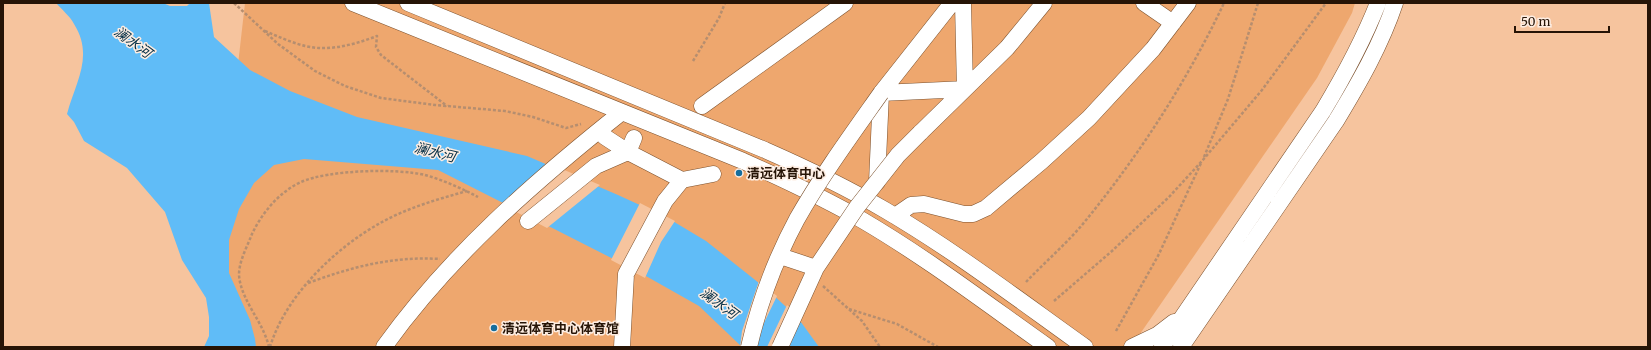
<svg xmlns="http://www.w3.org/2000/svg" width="1651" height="350" font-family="Merriweather,'Noto Sans SC',serif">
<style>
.green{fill:#eea76e}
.water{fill:#60bcf7}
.pier{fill:#f6c49e}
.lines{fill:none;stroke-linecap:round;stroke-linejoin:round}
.minor-casing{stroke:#7c512d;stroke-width:17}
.path{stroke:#b68e6f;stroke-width:2.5;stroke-dasharray:3 2;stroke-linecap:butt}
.minor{stroke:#fff;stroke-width:16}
.minor-bridge-casing{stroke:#7c512d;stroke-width:17;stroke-linecap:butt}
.minor-bridge{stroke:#fff;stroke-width:16}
.poi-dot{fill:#146d9d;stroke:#fdede2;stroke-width:1.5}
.labels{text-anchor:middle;stroke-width:3;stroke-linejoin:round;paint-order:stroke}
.poi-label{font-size:13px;font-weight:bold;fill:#261406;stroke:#fdede2;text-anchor:start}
.water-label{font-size:14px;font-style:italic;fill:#042e45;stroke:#fdede2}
</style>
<rect width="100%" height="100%" fill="#f6c49e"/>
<!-- green -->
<path class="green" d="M245,3H1355L1352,13L1317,78L1131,347H214L215,267Z"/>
<!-- water -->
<path class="water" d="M56,3H163L170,6H187L190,3H209L214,37L250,70L290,91L357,117L527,156L618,195L666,217L706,241L769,291L798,318L819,347H742L699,306L637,271L438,170L304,159L274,165L254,183L239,209L229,240V273L250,320L255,339L256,347H204L209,336V317L206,298L182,260L165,212L127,168L84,141L74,122L67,114C76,81 94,56 74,24C70,16 62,10 56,3Z"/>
<!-- pier -->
<path class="pier" d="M550,164L600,185L547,228L501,204Z
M640,203L675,221L661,242L645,278L611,260Z
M759,281L777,296L763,325L756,347H740L742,331Z
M787,305L800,317L788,347H767Z"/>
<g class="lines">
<defs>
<path id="minor" d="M353,3L743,161C783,179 824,198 862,220C927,258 987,304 1048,347
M408,3L765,150C806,168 846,187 885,210C955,251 1019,300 1085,347
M1144,3L1173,23
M881,93L965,89L963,3
M702,106L845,3
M920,133L1007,48L1044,3
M605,137L628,152L682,180L713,174
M877,182L881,93L952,3
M895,216L911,205L924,204L964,214H973L986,208L1042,161L1089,118L1153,49L1188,3
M528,221L596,166L628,152L634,138
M384,347C449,256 534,182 622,112
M622,347L626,274L665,201L682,180
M1132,347L1157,335L1174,322
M1162,347L1323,111C1344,76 1363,41 1378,3
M1181,347L1336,121C1359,83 1381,45 1395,3"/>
</defs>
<!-- minor casing -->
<use href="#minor" class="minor-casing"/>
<!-- path -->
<path class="path" d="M234,3L278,44L315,71L345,86L381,98L435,105L505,111L533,117L566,128L581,124
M265,31C282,38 300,47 319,48C338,49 359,43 377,36L376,47L381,55L447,106
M693,61L719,18L725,3
M1204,157L1228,99L1258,3
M1026,282C1044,263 1065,245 1082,225C1138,157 1186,83 1224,3
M308,283C352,267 392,256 440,259
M823,286L862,321L880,347
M1054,301L1112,251L1169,197L1202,161L1262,90L1326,3
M849,309L897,324L938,347
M1116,331L1159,254L1201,163
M269,347C263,321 241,301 239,275C239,261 247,247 252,234C262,213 279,192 301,182C328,170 396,168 425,175C443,180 461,188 478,197
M270,347C287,290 349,234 403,212C424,203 446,197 467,191"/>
<!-- minor -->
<use href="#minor" class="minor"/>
<defs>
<path id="minor-bridge" d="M780,256L816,268
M749,347C759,304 776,258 797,219C822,175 852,134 881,93
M780,347L816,268L857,207L898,155L920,133"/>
</defs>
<!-- minor-bridge casing -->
<use href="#minor-bridge" class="minor-bridge-casing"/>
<!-- minor-bridge -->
<use href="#minor-bridge" class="minor-bridge"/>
</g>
<!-- markers -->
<g class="poi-dot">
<circle cx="739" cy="173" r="4"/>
<circle cx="494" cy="328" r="4"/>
</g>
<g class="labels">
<!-- poi labels -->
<g class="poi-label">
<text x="747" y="178">清远体育中心</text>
<text x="502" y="333">清远体育中心体育馆</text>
</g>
<!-- water labels -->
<g class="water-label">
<text transform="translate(133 42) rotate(36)" y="5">澜水河</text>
<text transform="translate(435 152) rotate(14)" y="5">澜水河</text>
<text transform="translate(719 303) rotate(36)" y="5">澜水河</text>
</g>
</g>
<!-- border -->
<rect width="1651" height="350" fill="none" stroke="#261406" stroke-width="8"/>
<!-- scale -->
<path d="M1515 26v6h94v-6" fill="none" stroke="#261406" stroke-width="2"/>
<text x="1521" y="26" font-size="12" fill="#261406" stroke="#fdede2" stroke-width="3" paint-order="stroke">50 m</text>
</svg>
